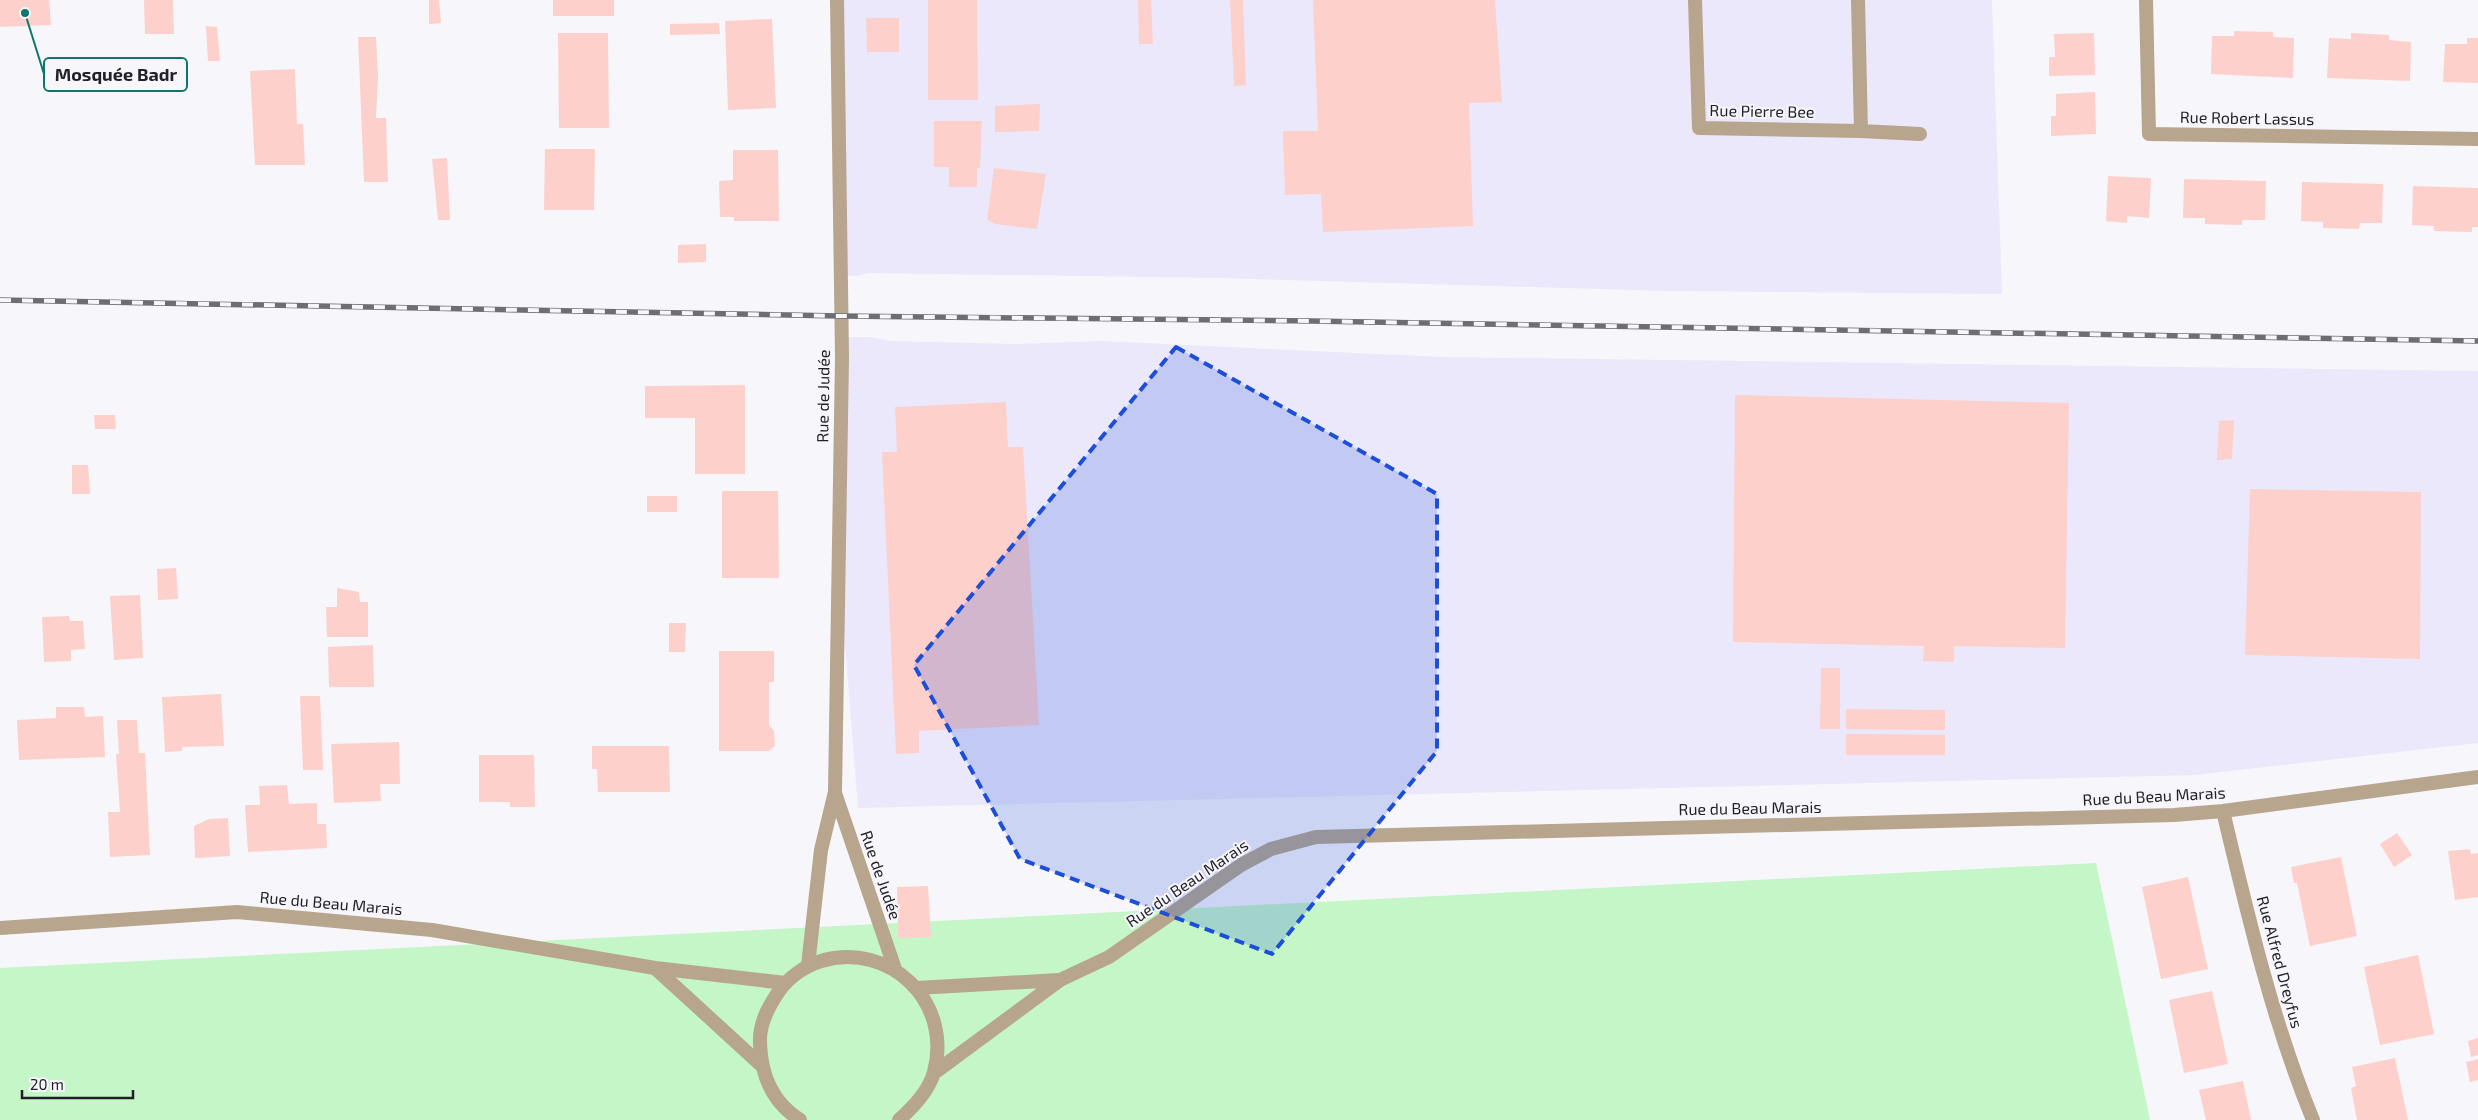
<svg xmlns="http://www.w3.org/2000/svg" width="2478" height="1120" font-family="'Exo 2',sans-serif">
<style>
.built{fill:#ebe8fb}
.green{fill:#c4f6c8}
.building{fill:#fed0cb}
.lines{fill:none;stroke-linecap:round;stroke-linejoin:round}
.minor{stroke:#b7a58d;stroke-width:14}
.rail-casing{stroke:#6e6d74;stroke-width:5.5}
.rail{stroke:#f7f6fb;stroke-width:4;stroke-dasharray:11;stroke-linecap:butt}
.marked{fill:#1d4ed8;fill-opacity:0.2;stroke:#1d4ed8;stroke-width:4;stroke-dasharray:10 6;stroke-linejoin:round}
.labels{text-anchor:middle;stroke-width:4;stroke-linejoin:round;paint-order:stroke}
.street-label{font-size:16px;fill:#211f27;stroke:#f7f6fb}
.leader{fill:none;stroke:#0f766e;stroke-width:2}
.callout-dot{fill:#0f766e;stroke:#f7f6fb;stroke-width:2}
.callout{fill:#f7f6fb;stroke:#0f766e;stroke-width:2}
.callout-label{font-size:18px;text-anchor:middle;font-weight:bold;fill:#211f27}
</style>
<rect width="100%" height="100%" fill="#f7f6fb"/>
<!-- built -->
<path class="built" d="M837,0H1992L2002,294L1668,291L1220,278L868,273L857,276L840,275Z
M841,337H869L891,341L1015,344L1103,341L1442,357L2478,371V743L2195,775L858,808L838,555Z"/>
<!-- green -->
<path class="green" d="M2096,863L2150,1120H0V968Z"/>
<!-- building -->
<path class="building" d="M0,0H49L51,25L0,27Z
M144,0H173L174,34H145Z
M429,0H439L441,23L429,24Z
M553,0H614V16H553Z
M928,0H977L978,100H928Z
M1138,0H1151L1153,44H1139Z
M1230,0H1243L1246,85L1234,86Z
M1313,0H1495L1502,102L1469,103L1473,226L1323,232L1321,194L1285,195L1283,131H1318Z
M866,18H899V52H867Z
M772,19L776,108L728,110L725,21Z
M719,23L720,34L670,35V24Z
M206,26L217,27L220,61H208Z
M2234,31L2273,32V37L2294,38L2293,78L2211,74L2212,36H2234Z
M558,33H608L609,128H559Z
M2094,33L2095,75L2049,76V57H2055L2054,34Z
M2351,33L2389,35V40L2411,42L2410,81L2327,78L2329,38L2351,39Z
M358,37H376L378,76L376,118H386L388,182H364Z
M2467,38H2478V83L2443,82L2445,44H2467Z
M295,69L297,124H303L305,165H255L250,71Z
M2095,92L2096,134L2051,136V116H2056V94Z
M1040,104L1039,131L995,132V106Z
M934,121H982L980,168H977V187H949V167H934Z
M545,149H595L594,210H544Z
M733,150H778L779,221H734V217H720L719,181L733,180Z
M447,158L450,220H438L432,159Z
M994,168L1046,174L1037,229L995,224L987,220Z
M2108,176L2151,178L2149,218L2127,216V223L2106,221Z
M2184,179L2266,181L2265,220H2242V225L2205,224V218H2183Z
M2302,182L2383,184L2382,223H2360L2359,229L2323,228V222L2301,221Z
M2413,186L2478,188V227H2472V232L2434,231V226L2412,225Z
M706,244V262L678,263V245Z
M745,385V474H695V418H645V386Z
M1735,395L2069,403L2065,648L1954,646V662L1923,661L1924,646L1733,642Z
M1006,402L1008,447H1023L1039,725L919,731V753L896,754L882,452H897L895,407Z
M94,415H115L116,429H95Z
M2234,420L2232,459L2217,460L2219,421Z
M72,465H88L90,494H72Z
M2250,489L2421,492L2420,659L2245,655Z
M722,491H778L779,578H722Z
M647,496H677V512H647Z
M176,568L178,599L158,600L157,569Z
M337,588L359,592L360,602H368V637H327L326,607H337Z
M140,595L143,658L114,660L110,596Z
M69,616L70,621H83L85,649L71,650V661L44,662L42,617Z
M669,623H686L685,652H669Z
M373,645L374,687H329L328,647Z
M719,651H774V682H769V725L774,731L775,746L769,751H719Z
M1821,668H1840V729H1820Z
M221,694L224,746L182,747V751L165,752L162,697Z
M300,696H320L323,770H303Z
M56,707H84L85,717L103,716L105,757L19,760L17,720L56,718Z
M1846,709L1945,710V730L1846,729Z
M117,720H137L139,753H145L150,855L110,857L108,812H120L116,754H119Z
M1846,734L1945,735V755H1846Z
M399,742L400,784H380L381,801L334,803L331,744Z
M592,746H669L670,792H598L597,769H592Z
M479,755H534L535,807H510V802H479Z
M287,785L289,804L317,803V824H326L327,848L248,852L245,805H260L259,786Z
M228,818L230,856L195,858L194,826L209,819Z
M2397,833L2412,855L2394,867L2380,844Z
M2470,849L2471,854L2478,853V897L2455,900L2448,851Z
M2341,857L2357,936L2310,946L2297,883H2294L2291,867Z
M2188,877L2208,969L2161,979L2142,887Z
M928,886L931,937L898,938L897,887Z
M2418,955L2434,1034L2380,1045L2364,967Z
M2212,991L2228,1064L2184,1073L2169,1000Z
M2478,1038V1055L2471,1057L2468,1041Z
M2395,1058L2408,1120H2357L2351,1088L2356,1086L2352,1067Z
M2478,1059V1080L2470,1082L2466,1062Z
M2243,1081L2251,1120H2206L2199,1090Z"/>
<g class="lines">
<!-- minor -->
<path class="minor" d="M1695,0L1699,128L1861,131L1858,0
M2146,0L2149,134L2478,139
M1861,131L1920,134
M835,793L895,969
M2223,811C2248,916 2272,1020 2313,1120
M0,928L237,912L432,930L655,968L785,983
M808,965L821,850L835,792L842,357L837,0
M655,968L760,1064
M917,988L1059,980
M934,1073L1060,980L1109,957L1241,865L1271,849L1316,837L2174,815L2223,811L2478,777
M800,1120C773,1103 761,1075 760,1043C759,1024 768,1007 779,991C789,977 805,966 821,961C890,941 953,1002 934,1072C929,1091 913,1107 899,1120"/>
<defs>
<path id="rail" d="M0,300L840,316L1311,321L2478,341"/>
</defs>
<!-- rail casing -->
<use href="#rail" class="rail-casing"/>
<!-- rail -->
<use href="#rail" class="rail"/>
</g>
<!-- marked area -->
<path class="marked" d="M1176,347L1437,494V751L1272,954L1020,859L914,665Z"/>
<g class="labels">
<!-- street labels -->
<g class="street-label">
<text transform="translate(1762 111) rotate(1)" y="6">Rue Pierre Bee</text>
<text transform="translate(2247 118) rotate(1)" y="6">Rue Robert Lassus</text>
<text transform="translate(823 396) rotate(-89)" y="6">Rue de Judée</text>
<text transform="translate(2154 796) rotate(-3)" y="6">Rue du Beau Marais</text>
<text transform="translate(1750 808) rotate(-1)" y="6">Rue du Beau Marais</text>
<text transform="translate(881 875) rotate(71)" y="6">Rue de Judée</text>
<text transform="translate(1187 883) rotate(-34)" y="6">Rue du Beau Marais</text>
<text transform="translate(331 903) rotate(5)" y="6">Rue du Beau Marais</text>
<text transform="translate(2280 962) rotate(75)" y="6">Rue Alfred Dreyfus</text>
</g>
</g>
<!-- callouts -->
<path class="leader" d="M25 13L44 74"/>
<circle class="callout-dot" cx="25" cy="13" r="5"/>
<rect class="callout" x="44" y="58" width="143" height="33" rx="5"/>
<g class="callout-label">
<text x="116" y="81">Mosquée Badr</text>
</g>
<!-- scale -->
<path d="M22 1090v8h111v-8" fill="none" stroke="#211f27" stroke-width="2.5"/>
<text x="30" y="1090" font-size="15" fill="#211f27" stroke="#f7f6fb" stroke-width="4" paint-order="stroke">20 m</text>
</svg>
